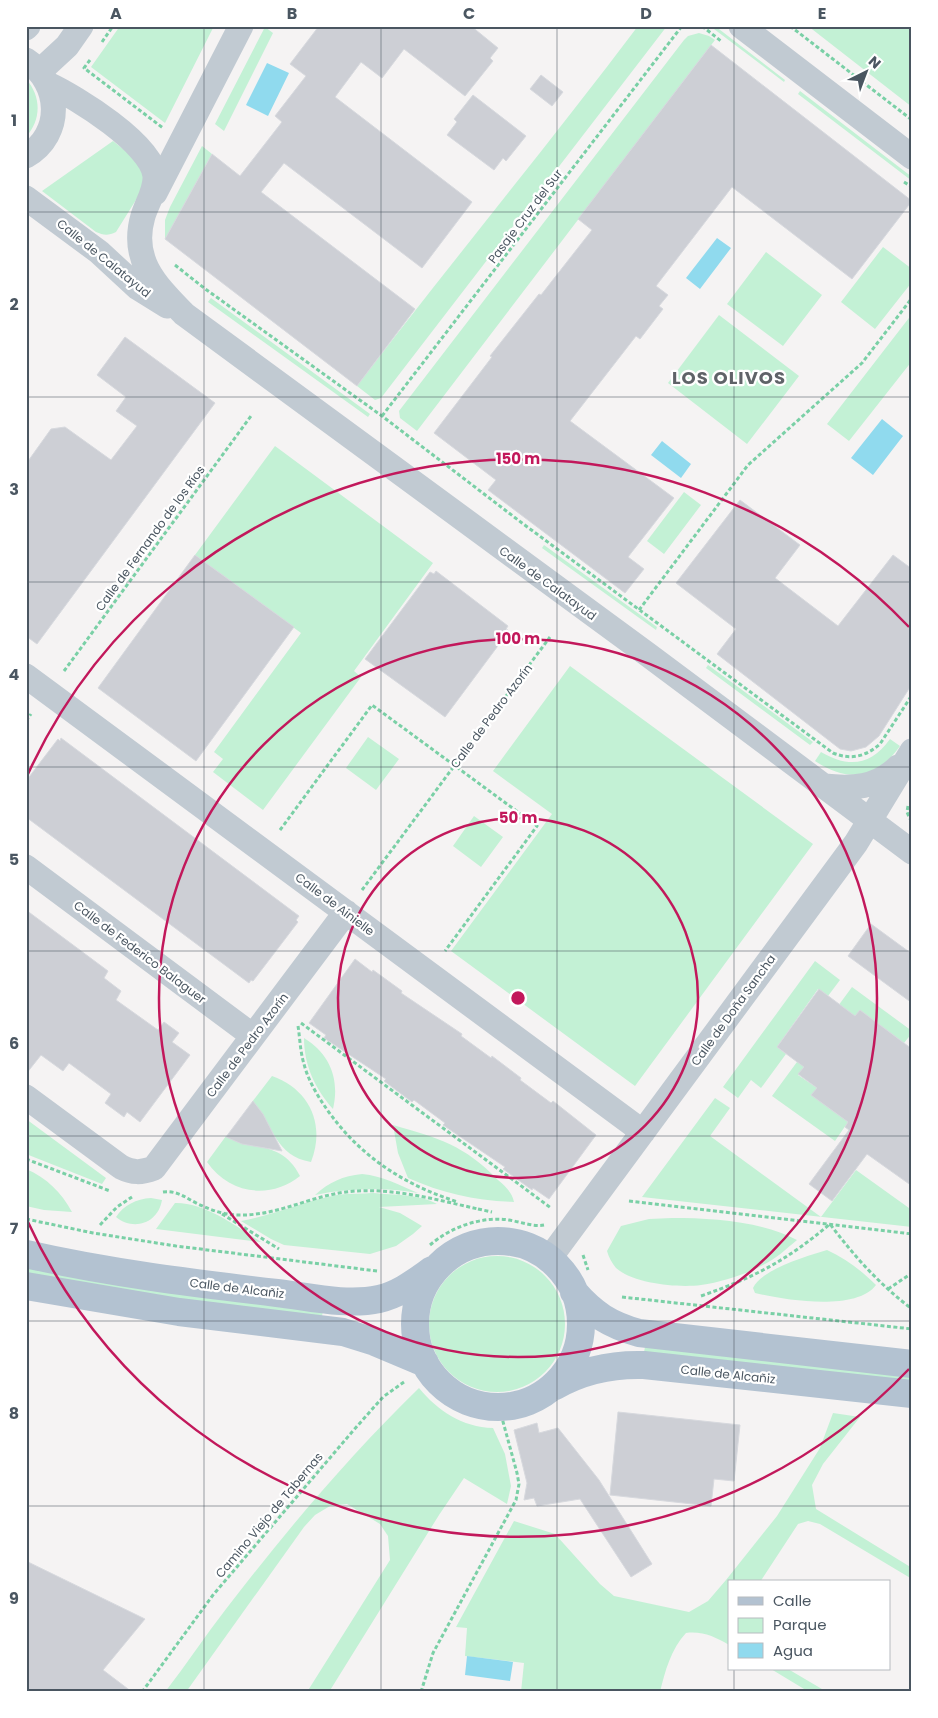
<svg xmlns="http://www.w3.org/2000/svg" width="938" height="1718" viewBox="0 0 938 1718" font-family="Poppins,sans-serif">
<style>
.green{fill:#c3f1d5}
.water{fill:#90daee}
.building{fill:#cdcfd5;stroke:#d7d9de}
.lines{fill:none;stroke-linecap:round;stroke-linejoin:round}
.path{stroke:#7ad0a6;stroke-width:3;stroke-dasharray:4 2.5;stroke-linecap:butt}
.minor{stroke:#c1cad2;stroke-width:25}
.primary{stroke:#b3c2d1;stroke-width:28}
.grid{fill:none;stroke:#4a5661;stroke-width:1;stroke-opacity:0.55}
.ring{fill:none;stroke:#c2185b;stroke-width:2.5}
.labels{text-anchor:middle;dominant-baseline:central;stroke-width:4.5;stroke-linejoin:round;paint-order:stroke}
.street-label{font-size:12px;fill:#4a5661;stroke:#fff}
.district-label{font-size:18px;font-weight:bold;letter-spacing:1px;fill:#5f6368;stroke:#fff}
.centre{fill:#c2185b;stroke:#fff;stroke-width:2.5}
.ring-label{font-size:15px;text-anchor:middle;font-weight:bold;fill:#c2185b;stroke:#fff;stroke-width:4.5;stroke-linejoin:round;paint-order:stroke}
.neatline{fill:none;stroke:#4a5661;stroke-width:2}
.grid-label{font-size:16px;text-anchor:middle;font-weight:bold;fill:#4a5661}
</style>
<rect width="100%" height="100%" fill="#f5f3f3"/>
<!-- green -->
<path class="green" d="M120,26H214L165,123L91,67Z
M638,26H667L381,398L375,400L357,386C449,265 546,148 638,26Z
M710,26H715L785,80L784,82Z
M808,26H912V107Z
M265,27L273,33L224,131L215,124Z
M699,33L709,36L715,40L417,431L400,418L399,411L684,40L688,36Z
M26,79C42,97 41,120 26,137Z
M800,91L912,177V181L798,94Z
M113,141L142,164L144,187L116,232C108,236 103,235 96,232L42,191Z
M202,146L212,154L165,239V220L170,207Z
M883,247L912,269V282L875,329L841,302Z
M766,252L822,295L783,346L727,304Z
M211,298L370,414L368,417L208,302Z
M912,314V361L849,441L827,424Z
M719,315L799,376L747,444L668,383Z
M275,446L433,563L354,671L361,677L263,810L213,772L223,759L214,752L301,633L195,555Z
M684,492L701,505L664,554L647,541Z
M544,545L657,627L656,630L542,548Z
M708,665L813,742L810,745L706,668Z
M570,666L813,844L635,1086L451,951L552,814L493,771Z
M368,737L399,759L376,790L346,768Z
M890,739L900,746C877,779 848,783 815,761L821,752C848,768 871,766 890,739Z
M474,816L503,837L481,867L453,846Z
M815,961L840,980L828,996L818,989L777,1047L786,1054L761,1088L751,1080L738,1098L723,1087Z
M852,987L912,1031V1033L904,1043L860,1011L850,1023L811,1057L798,1075L817,1088L812,1095L848,1122L835,1141L772,1096Z
M304,1038C330,1054 340,1079 333,1109C315,1089 304,1065 304,1038Z
M272,1076C309,1089 326,1124 311,1162C274,1156 274,1124 252,1102Z
M715,1098L730,1108L710,1136L821,1217L856,1170L909,1208L912,1205V1227L642,1197Z
M26,1119L106,1178L102,1184L26,1154Z
M393,1125C439,1138 464,1145 498,1180C505,1186 512,1192 514,1202C476,1201 442,1193 408,1178L398,1153Z
M226,1136C255,1150 283,1142 300,1176C270,1200 229,1194 207,1162Z
M26,1169C47,1178 61,1192 72,1212L44,1210L26,1206Z
M362,1174C383,1176 399,1185 418,1193C383,1187 350,1188 315,1195C329,1182 343,1176 362,1174Z
M373,1193C393,1195 420,1194 437,1204L379,1207L400,1213L422,1226L413,1234L396,1246L370,1254L284,1245L271,1239L241,1221C274,1215 305,1201 337,1195C349,1193 361,1194 373,1193Z
M151,1198L162,1200C158,1224 133,1231 116,1217C124,1205 136,1199 151,1198Z
M175,1203C204,1202 238,1227 261,1242L156,1229Z
M672,1218C713,1218 760,1221 797,1240C786,1249 776,1259 763,1265C744,1275 722,1282 701,1285C679,1288 634,1284 616,1268C612,1263 609,1258 607,1251L621,1226L649,1219Z
M827,1250C846,1259 861,1270 876,1285C856,1312 784,1300 755,1293L753,1288C762,1269 807,1256 827,1250Z
M429 1324a68 68 0 1 1 136 0a68 68 0 1 1-136 0Z
M26,1267L323,1311L322,1316L181,1300L78,1283L26,1273Z
M645,1347L912,1376V1382L644,1352Z
M419,1388C438,1411 462,1427 493,1428L505,1454L511,1486L507,1504L464,1478L439,1515L329,1692H307L390,1560L388,1536L380,1524L347,1504L330,1506L315,1515L304,1527L186,1692H165C186,1665 205,1636 226,1609C286,1531 349,1456 419,1388Z
M833,1413L860,1417L823,1464L812,1485L816,1509L912,1568V1579L820,1524L808,1521L798,1524L760,1582H729V1645C715,1637 703,1631 686,1633C671,1649 665,1671 660,1692H521L524,1663L465,1656L467,1628L456,1627L514,1521L555,1534L600,1584L614,1596L689,1612L708,1601L726,1580L777,1516L820,1448Z
M771,1669H788L827,1692H809Z"/>
<!-- water -->
<path class="water" d="M267,63L289,73L268,116L246,105Z
M717,238L731,248L700,289L686,278Z
M882,419L903,436L873,475L851,458Z
M662,441L691,464L681,478L651,455Z
M467,1656L513,1662L510,1681L465,1675Z"/>
<!-- building -->
<path class="building" d="M319,26H471L498,48L490,58L493,61L465,96L404,49L382,78L361,62L335,97L472,202L422,268L284,163L261,192L415,309L357,386L165,239L212,154L240,176L282,122L275,116L306,76L290,64Z
M711,45L912,201L852,279L732,187L656,286L668,295L659,306L663,309L640,339L636,336L570,421L674,498L628,557L644,569L625,593L488,490L496,480L434,433L492,357L490,356L539,294L541,295L592,230L578,219Z
M541,75L563,92L552,106L530,89Z
M473,95L526,136L506,161L503,158L494,170L447,135L457,122L454,119Z
M125,337L215,403L37,644L26,636V464L51,429L65,427L111,460L137,426L116,411L126,397L97,375Z
M740,500L800,545L775,578L838,626L893,555L912,569V684L879,736L866,747L851,751L840,749L717,654L736,629L676,583Z
M195,555L294,627L196,761L98,688Z
M436,571L508,626L506,629L509,631L445,717L365,659L430,572L434,574Z
M61,738L299,916L296,920L298,922L253,981L251,980L249,983L26,817V781L58,739L60,741Z
M26,910L108,971L104,978L121,991L116,1000L158,1030L164,1022L179,1033L172,1042L190,1055L140,1122L127,1112L124,1117L105,1103L111,1094L69,1063L63,1071L41,1055L26,1074Z
M871,924L912,954V1003L848,956Z
M355,959L372,972L373,970L402,991L401,993L462,1034L461,1036L491,1058L492,1056L521,1078L520,1080L551,1103L553,1101L596,1135L549,1199L533,1188L532,1190L503,1169L505,1167L443,1125L445,1123L414,1100L412,1102L384,1081L386,1079L324,1038L326,1035L309,1023Z
M819,989L855,1016L860,1010L912,1049V1186L867,1154L832,1201L809,1184L849,1130L845,1127L848,1122L811,1095L817,1088L798,1074L804,1067L777,1047Z
M253,1101L263,1114L282,1151L242,1144L226,1137Z
M618,1412L740,1425L734,1481L714,1479L711,1506L610,1495Z
M537,1423L539,1433L558,1428L599,1480L652,1564L631,1577L580,1499L537,1506L534,1498L524,1500L527,1483L514,1430Z
M26,1561L145,1619L103,1670L132,1692H26Z"/>
<g class="lines">
<!-- path -->
<path class="path" d="M702,26L721,41
M790,26L912,120
M102,42L113,26
M90,60L84,68L163,128
M904,182L912,187
M175,265L204,288L382,416L522,523L833,753C851,760 865,757 880,744L912,695
M382,416L682,26
M639,610L748,465L862,363L912,298
M64,671L251,416
M26,721L31,714
M908,806L907,812L910,819
M280,830L372,705L537,826L445,951
M362,890L550,637
M301,1023L551,1208
M298,1026C300,1038 300,1051 304,1064C308,1080 317,1095 326,1108C359,1156 404,1185 458,1202
M26,1159L110,1191
M163,1192C177,1190 186,1198 198,1204C211,1210 224,1215 238,1215C274,1216 305,1199 339,1193C385,1185 433,1199 478,1209
M629,1201L912,1234
M478,1209L492,1212
M222,1214L279,1249
M26,1219L93,1233L176,1246L377,1271
M100,1225L117,1207L132,1197
M430,1245C451,1227 481,1216 509,1220C521,1222 533,1227 544,1225
M583,1255L588,1270
M888,1289L912,1273
M701,1296C755,1277 786,1261 830,1224C854,1256 880,1285 912,1309
M622,1297L912,1329
M142,1692L213,1595L352,1432L383,1397L404,1382
M421,1692L433,1653L516,1500L519,1484L517,1473L499,1407"/>
<!-- minor -->
<path class="minor" d="M741,26L912,157
M26,28L28,26
M26,60C61,83 64,134 26,156
M40,71L67,46L81,26
M48,84C76,97 152,144 155,176C156,190 147,203 143,216C130,260 156,285 184,314L647,654L912,852
M155,193L241,26
M26,198L99,252L138,288L167,306
M26,676L643,1132
M824,786C852,789 877,788 898,767
M26,867L253,1036
M26,1097L121,1167C133,1173 141,1173 154,1168L346,912
M549,1259L856,843L912,751"/>
<!-- primary -->
<path class="primary" d="M415 1324a83 83 0 1 1 166 0a83 83 0 1 1-166 0Z
M26,1254C109,1273 193,1283 277,1293C310,1297 347,1306 379,1299C400,1294 415,1282 432,1270
M26,1286L179,1312L343,1332L375,1342L425,1363
M574,1292C593,1314 610,1325 639,1333L912,1364
M555,1386C583,1370 612,1364 644,1365L912,1394"/>
</g>
<!-- grid -->
<path class="grid" d="M204,26V1692M381,26V1692M557,26V1692M734,26V1582M26,212H912M26,397H912M26,582H912M26,767H912M26,951H912M26,1136H912M26,1321H912M26,1506H912M734,1669V1692"/>
<!-- distance rings -->
<g class="ring">
<circle cx="518" cy="998" r="180"/>
<circle cx="518" cy="998" r="359"/>
<path d="M909 1369A539 539 0 0 1 28 1222M28 774A539 539 0 0 1 909 627"/>
</g>
<g class="labels">
<!-- street labels -->
<g class="street-label">
<text transform="translate(525 216) rotate(-53)">Pasaje Cruz del Sur</text>
<text transform="translate(104 258) rotate(39)">Calle de Calatayud</text>
<text transform="translate(150 538) rotate(-54)">Calle de Fernando de los Ríos</text>
<text transform="translate(548 583) rotate(36)">Calle de Calatayud</text>
<text transform="translate(491 716) rotate(-53)">Calle de Pedro Azorín</text>
<text transform="translate(335 904) rotate(37)">Calle de Ainielle</text>
<text transform="translate(140 952) rotate(37)">Calle de Federico Balaguer</text>
<text transform="translate(733 1010) rotate(-54)">Calle de Doña Sancha</text>
<text transform="translate(247 1045) rotate(-53)">Calle de Pedro Azorín</text>
<text transform="translate(237 1288) rotate(7)">Calle de Alcañiz</text>
<text transform="translate(728 1374) rotate(6)">Calle de Alcañiz</text>
<text transform="translate(269 1515) rotate(-50)">Camino Viejo de Tabernas</text>
</g>
<!-- district labels -->
<g class="district-label">
<text x="729" y="377">LOS OLIVOS</text>
</g>
</g>
<circle cx="518" cy="998" r="8" class="centre"/>
<g class="ring-label">
<text x="518" y="464">150 m</text>
<text x="518" y="644">100 m</text>
<text x="518" y="823">50 m</text>
</g>
<!-- border -->
<rect width="938" height="1718" fill="none" stroke="#ffffff" stroke-width="55"/>
<!-- legend -->
<rect x="728" y="1580" width="162" height="90" fill="#ffffff" stroke="#b7bbc0"/>
<rect x="738" y="1597" width="25" height="8" fill="#b3c2d1" stroke="#b7bbc0"/>
<text x="773" y="1606" font-size="15" fill="#4a5661">Calle</text>
<rect x="738" y="1618" width="25" height="15" fill="#c3f1d5" stroke="#b7bbc0"/>
<text x="773" y="1630" font-size="15" fill="#4a5661">Parque</text>
<rect x="738" y="1643" width="25" height="15" fill="#90daee" stroke="#b7bbc0"/>
<text x="773" y="1656" font-size="15" fill="#4a5661">Agua</text>
<!-- north arrow -->
<g transform="translate(866 72) rotate(42)" stroke="#ffffff" stroke-width="4" paint-order="stroke">
<path d="M0-4L9 19L0 12L-9 19Z" fill="#4a5661"/>
<text y="-8" font-size="14" font-weight="bold" text-anchor="middle" fill="#4a5661">N</text>
</g>
<rect x="28" y="28" width="882" height="1662" class="neatline"/>
<g class="grid-label">
<text x="116" y="19">A</text>
<text x="292" y="19">B</text>
<text x="469" y="19">C</text>
<text x="646" y="19">D</text>
<text x="822" y="19">E</text>
<text x="14" y="126">1</text>
<text x="14" y="310">2</text>
<text x="14" y="495">3</text>
<text x="14" y="680">4</text>
<text x="14" y="865">5</text>
<text x="14" y="1049">6</text>
<text x="14" y="1234">7</text>
<text x="14" y="1419">8</text>
<text x="14" y="1604">9</text>
</g>
</svg>
